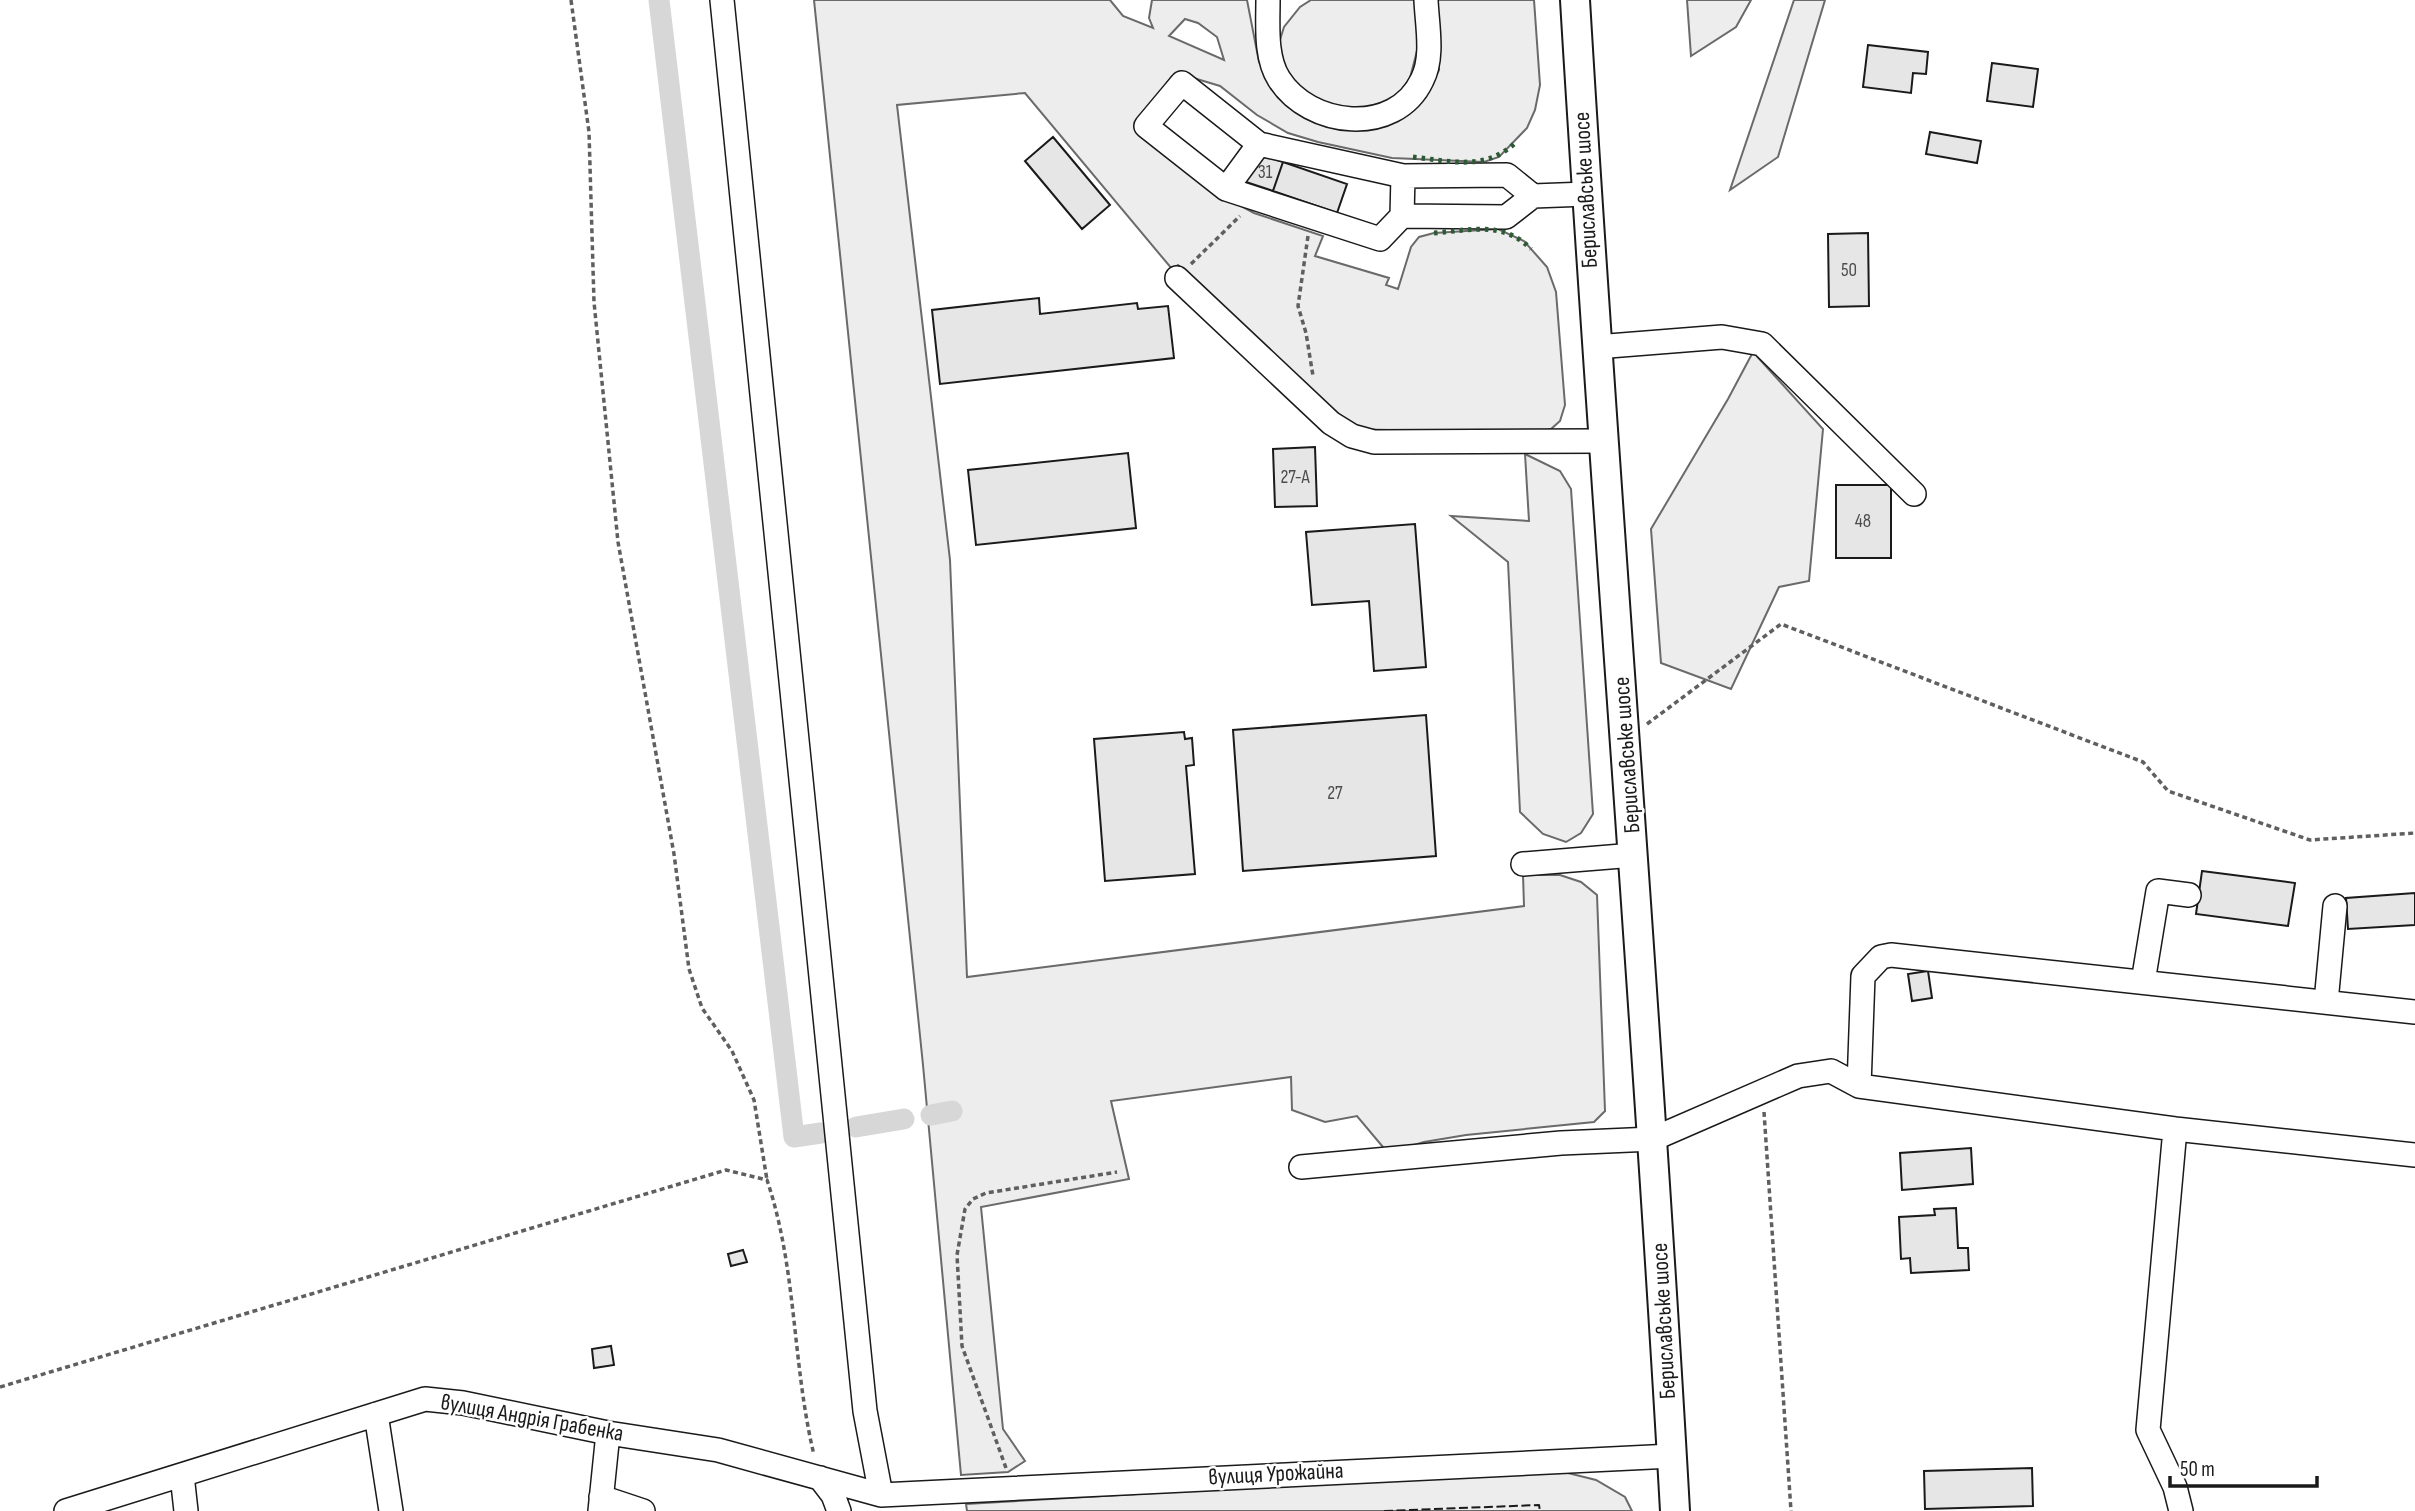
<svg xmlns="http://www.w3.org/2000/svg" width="2415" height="1511" viewBox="0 0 2415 1511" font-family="'Sofia Sans Condensed',sans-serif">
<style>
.built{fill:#ededed;stroke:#6a6a6a;stroke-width:2;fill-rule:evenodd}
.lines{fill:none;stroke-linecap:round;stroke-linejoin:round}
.canal{stroke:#d7d7d7;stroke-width:21}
.building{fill:#e6e6e6;stroke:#1a1a1a;stroke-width:2}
.minor-casing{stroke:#1a1a1a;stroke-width:26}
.major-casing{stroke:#1a1a1a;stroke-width:32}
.path{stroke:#5f5f5f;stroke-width:3.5;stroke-dasharray:5 3.5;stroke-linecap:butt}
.minor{stroke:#fff;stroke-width:23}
.major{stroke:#fff;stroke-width:28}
.hedge{stroke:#2b5a34;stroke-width:5;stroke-dasharray:3.5 5;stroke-linecap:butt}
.fence{stroke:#1a1a1a;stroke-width:2;stroke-dasharray:9 3.5;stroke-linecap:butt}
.labels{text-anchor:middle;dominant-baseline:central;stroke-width:5;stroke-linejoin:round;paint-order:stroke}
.number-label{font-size:19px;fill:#4d4d4d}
.street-label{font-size:23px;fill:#1a1a1a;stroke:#fff}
</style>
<rect width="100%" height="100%" fill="#fff"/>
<!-- built -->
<path class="built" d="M814,0H1110L1123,16L1153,28L1149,18L1152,0H1247L1259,62L1275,91L1315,121L1337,128L1362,130L1381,126L1408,112L1425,98L1439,70L1437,0H1534L1540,85L1535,110L1527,128L1499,157L1484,162L1392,158L1318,142L1288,133L1257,115L1220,86L1187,76H1172L1138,121L1226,198L1254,213L1323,236L1315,256L1389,278L1386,285L1398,289L1411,247L1419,237L1434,233L1498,229L1524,241L1547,267L1556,292L1565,405L1560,421L1551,429L1535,434L1350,429L1178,265L1172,269L1025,93L897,105L950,560L967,977L1524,906L1523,875H1560L1581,882L1597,895L1605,1111L1594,1122L1466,1135L1424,1142L1388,1153L1357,1116L1325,1122L1292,1110L1291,1077L1111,1101L1129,1179L981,1207L1003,1429L1025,1461L1008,1472L961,1475L923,1065ZM1185,19L1198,23L1217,37L1224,60L1169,36Z
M1311,0H1416L1418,47L1410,78L1396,98L1356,112L1304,99L1281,64L1279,43L1284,27L1300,7Z
M1687,0H1751L1736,27L1691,56Z
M1794,0H1825L1778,157L1730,190Z
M1753,352L1823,429L1809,581L1779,587L1731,689L1661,663L1651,529L1728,399Z
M1525,454L1560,471L1571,489L1593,814L1581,833L1566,842L1543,834L1520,812L1508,562L1451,516L1529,521Z
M1537,1471L1568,1473L1596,1480L1625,1497L1632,1511H967L966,1504Z"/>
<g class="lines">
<!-- canal -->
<path class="canal" d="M659,0L794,1137L821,1133
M931,1115L952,1111
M856,1127L904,1119"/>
</g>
<!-- building -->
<path class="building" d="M1868,45L1928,52L1926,74L1913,73L1911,93L1863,87Z
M1992,63L2038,69L2033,107L1987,101Z
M1930,132L1981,141L1977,163L1926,154Z
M1053,137L1110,205L1082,229L1025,161Z
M1256,153L1283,162L1273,191L1246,182Z
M1283,162L1347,184L1337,213L1273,191Z
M1868,233L1869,306L1829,307L1828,234Z
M1039,298L1040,314L1137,303L1138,309L1168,306L1174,358L940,384L932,310Z
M1315,447L1317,506L1275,507L1273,449Z
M1128,453L1136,528L976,545L968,470Z
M1836,485H1891V558H1836Z
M1415,524L1426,667L1374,671L1369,601L1312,605L1306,532Z
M1426,715L1436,856L1243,871L1233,730Z
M1184,732L1185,739L1192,738L1194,765L1186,766L1195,874L1105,881L1094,739Z
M2202,871L2295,883L2288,926L2196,914Z
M2415,893V925L2348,929L2346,898Z
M1928,971L1932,998L1912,1001L1908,974Z
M1971,1148L1973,1184L1902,1190L1900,1153Z
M1956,1208L1958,1248H1968L1969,1270L1911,1273L1910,1258L1901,1259L1899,1217L1935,1215L1934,1209Z
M743,1250L747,1262L731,1266L728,1254Z
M611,1346L614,1365L594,1368L592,1349Z
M2032,1468L2033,1506L1925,1509L1924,1471Z"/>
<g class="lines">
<!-- minor casing -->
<g class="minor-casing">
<path id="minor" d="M722,0L865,1411L881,1495
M1268,0C1268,25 1265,57 1279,79C1309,127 1395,137 1422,80C1434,57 1427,25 1426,0
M1403,176L1402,216L1380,239L1226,189L1146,126L1182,83L1259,144L1403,176L1507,175L1533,196
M1226,189L1259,144
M1402,216L1506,217L1533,196L1587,194
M1177,278L1331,423L1352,436L1374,442L1604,441
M1596,347L1722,337L1762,344L1914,494
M1523,864L1634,855
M2143,982L2158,891L2189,895
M2326,1002L2335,906
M1859,1086L1863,976L1881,957L1891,955L2415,1012
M2175,1129L2148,1430L2175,1487L2181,1511
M1301,1167L1561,1143L1653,1139L1798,1076L1831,1071L1859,1086L2175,1129L2415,1155
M376,1414L391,1511
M182,1475L186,1511
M820,1478L833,1495L839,1511
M601,1497L643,1511
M66,1511L425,1399L463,1403L608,1433L718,1450L881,1495L1672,1456
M600,1511L608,1433"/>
</g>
<!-- major casing -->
<g class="major-casing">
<path id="major" d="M1575,0C1605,504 1647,1007 1675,1511"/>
</g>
<!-- path -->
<path class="path" d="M571,0L589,132L594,302L618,542L674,854L689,969L702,1008L732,1051L754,1100L767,1180
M1308,236L1298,306L1306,333L1313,376
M1191,264L1240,216
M1647,724L1781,624L2143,762L2168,791L2310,840L2415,833
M1764,1112L1791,1511
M0,1387L726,1170L767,1180C797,1269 792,1363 814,1455
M1006,1468L962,1346L957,1255L965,1209L973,1199L986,1193L1117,1172"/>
<!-- minor -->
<use href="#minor" class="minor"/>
<!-- major -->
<use href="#major" class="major"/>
<!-- hedge -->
<path class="hedge" d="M1413,157C1450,161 1484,171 1514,144
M1434,233C1470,230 1504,221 1531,249"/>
<!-- fence -->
<path class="fence" d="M1384,1511L1539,1505L1540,1511"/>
</g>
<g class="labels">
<!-- number labels -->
<g class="number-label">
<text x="1265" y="172">31</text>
<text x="1849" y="270">50</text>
<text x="1295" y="477">27-А</text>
<text x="1863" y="521">48</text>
<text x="1335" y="793">27</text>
</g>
<!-- street labels -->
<g class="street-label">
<text transform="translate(1586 190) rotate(-93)">Бериславське шосе</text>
<text transform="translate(1627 755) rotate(-94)">Бериславське шосе</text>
<text transform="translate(1664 1321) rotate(-93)">Бериславське шосе</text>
<text transform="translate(532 1418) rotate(10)">вулиця Андрія Грабенка</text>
<text transform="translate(1276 1474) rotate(-3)">вулиця Урожайна</text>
</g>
</g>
<!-- scale -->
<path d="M2170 1476v10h147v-10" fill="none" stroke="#1a1a1a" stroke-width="3.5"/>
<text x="2180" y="1476" font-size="21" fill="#1a1a1a" stroke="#ffffff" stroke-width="5" paint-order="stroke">50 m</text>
</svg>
